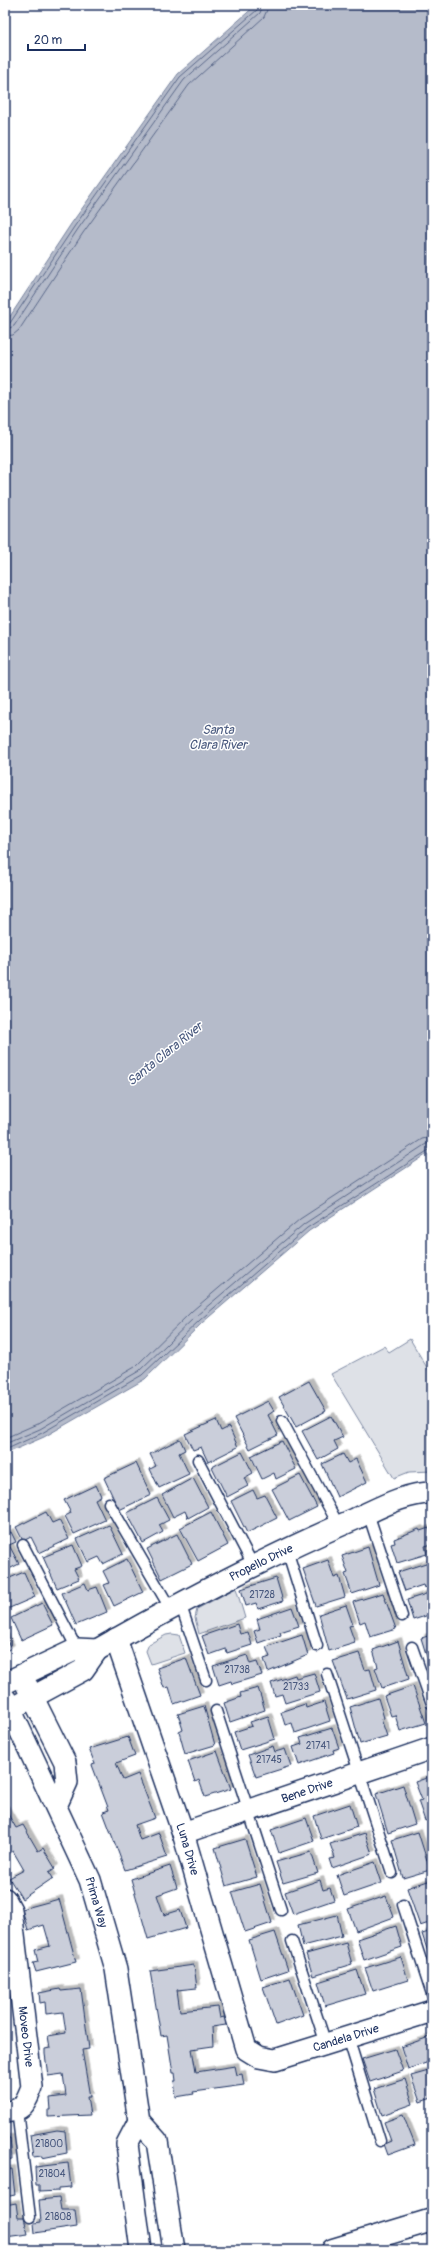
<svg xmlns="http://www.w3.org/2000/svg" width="437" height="2255" viewBox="0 0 437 2255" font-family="Pangolin,sans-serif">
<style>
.green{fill:#dee1e7;stroke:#7c88a2}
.water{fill:#b5bbca;stroke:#77839f}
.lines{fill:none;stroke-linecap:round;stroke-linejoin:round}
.shore{stroke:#596789;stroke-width:1}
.building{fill:#caceda;stroke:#1b2f5e;filter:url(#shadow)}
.lane-casing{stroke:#1b2f5e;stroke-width:13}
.street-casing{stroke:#1b2f5e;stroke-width:24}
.primary-casing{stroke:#1b2f5e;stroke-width:25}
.lane{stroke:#fff;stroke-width:10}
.street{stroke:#fff;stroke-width:21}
.primary{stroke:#fff;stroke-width:22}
.labels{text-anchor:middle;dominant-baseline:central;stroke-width:3;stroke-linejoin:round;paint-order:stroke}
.number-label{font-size:10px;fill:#47577d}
.street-label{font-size:12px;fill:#1b2f5e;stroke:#fff}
.water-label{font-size:13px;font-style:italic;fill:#49597e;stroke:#fff}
</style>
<defs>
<filter id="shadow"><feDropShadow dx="3.5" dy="-3.5" stdDeviation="0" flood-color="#0004"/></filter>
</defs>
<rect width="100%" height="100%" fill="#fff"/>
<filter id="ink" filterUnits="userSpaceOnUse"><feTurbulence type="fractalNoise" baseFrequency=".025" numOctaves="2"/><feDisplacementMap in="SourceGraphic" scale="8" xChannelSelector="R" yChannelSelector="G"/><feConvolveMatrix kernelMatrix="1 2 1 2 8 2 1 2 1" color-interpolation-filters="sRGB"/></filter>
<g filter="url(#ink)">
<!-- green -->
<path class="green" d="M410,1339L432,1376V1471L409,1472L394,1478L331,1374L384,1346L389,1352Z
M236,1588L245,1618L199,1634L195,1618L197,1609Z
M172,1634L179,1635L185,1653L151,1664L146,1651L149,1644L166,1635Z"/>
<!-- water -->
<path class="water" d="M256,5H432V1151L309,1231L202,1323L145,1379L44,1437L5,1454V324L71,224L178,74Z"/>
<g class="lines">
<!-- shore -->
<path class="shore" d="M5,325L10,323L74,227L180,77L257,10L258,5
M5,330L14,326L78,229L184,80L260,13L263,5
M5,336L13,335L19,330L83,233L189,85L264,17L269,5
M5,1438L37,1424L135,1367L192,1311L300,1219L422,1139L432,1137
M5,1444L40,1429L139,1371L196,1316L304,1224L426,1144L432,1143
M5,1450L42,1433L142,1375L200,1320L307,1228L432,1148"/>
</g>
<!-- building -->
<path class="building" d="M432,1329V1337L428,1331Z
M309,1381L326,1411L296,1427L279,1397Z
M268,1401L274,1411L268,1415L278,1435L250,1449L234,1418Z
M331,1416L343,1437L334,1441L338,1449L318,1460L302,1431Z
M216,1420L221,1431L229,1427L238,1447L208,1462L201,1447L193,1450L185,1434Z
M180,1439L185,1450L179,1453L189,1474L159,1488L150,1469L156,1466L150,1454Z
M282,1441L296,1469L276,1479L274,1473L262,1479L251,1456Z
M242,1452L253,1473L244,1478L248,1486L227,1497L212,1467Z
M343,1454L348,1463L356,1459L367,1482L337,1497L322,1464Z
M136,1463L151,1495L119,1510L104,1478Z
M300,1475L317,1507L289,1521L272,1489Z
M193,1478L208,1507L188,1518L185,1511L173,1517L162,1495Z
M96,1485L101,1496L95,1499L105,1520L74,1534L65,1516L71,1513L64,1500Z
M253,1490L257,1498L265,1495L277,1518L247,1533L231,1501Z
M157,1498L169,1520L159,1525L163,1532L143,1543L127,1513Z
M46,1512L52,1523L59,1520L69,1539L39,1553L31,1537L23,1541L16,1527Z
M211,1512L228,1545L198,1561L180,1528Z
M109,1525L123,1554L103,1564L99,1557L88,1562L77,1539Z
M429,1528L432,1544L425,1546L427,1554L397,1563L391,1544L395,1543L394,1539L419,1529L420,1531Z
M11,1532L16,1542L9,1545L19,1564L5,1571V1535Z
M177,1534L192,1564L162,1579L147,1549Z
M73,1545L82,1566L74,1569L79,1579L57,1588L43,1557Z
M368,1547L379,1585L352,1594L345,1574L348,1573L342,1556Z
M127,1559L143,1592L114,1606L104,1585L109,1583L103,1571Z
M328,1560L334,1578L339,1576L345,1597L316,1606L303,1569Z
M432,1561V1585L424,1588L423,1585L405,1591L398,1572Z
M24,1572L35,1597L5,1610V1590L9,1588L5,1580Z
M276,1578L283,1601L258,1609L256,1603L246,1606L241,1589Z
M85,1583L88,1590L97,1587L107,1612L76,1625L62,1593Z
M432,1592V1614L413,1620L407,1600Z
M383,1593L396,1629L370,1637L365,1621L360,1623L353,1602Z
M42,1603L53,1625L21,1640L11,1618Z
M346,1605L353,1625L349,1626L355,1643L329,1651L319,1614Z
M292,1607L299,1626L280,1632L281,1635L258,1643L254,1631L260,1629L257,1619Z
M237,1624L240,1634L248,1632L252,1645L227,1653L226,1649L209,1655L202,1636Z
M302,1635L308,1655L268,1672L264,1659L270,1657L266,1647Z
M432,1635V1655L427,1657L421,1638Z
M5,1637L11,1648L5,1652Z
M398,1641L409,1679L382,1688L375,1668L378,1667L373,1650Z
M359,1653L365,1670L370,1669L376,1690L347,1699L333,1661Z
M247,1655L250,1664L257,1662L262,1675L232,1684L231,1681L219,1685L213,1666Z
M186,1658L200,1695L174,1704L169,1687L164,1688L157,1668Z
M314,1673L320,1692L285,1703L282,1694L275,1696L271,1683L295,1675L296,1678Z
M413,1686L426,1723L400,1731L395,1715L391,1716L384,1696Z
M258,1688L265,1710L230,1722L224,1703L241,1697L240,1693Z
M378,1698L384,1718L381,1719L387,1736L360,1744L350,1707Z
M324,1702L330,1721L295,1733L292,1723L285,1725L281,1712L305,1704L306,1708Z
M204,1706L215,1745L185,1754L179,1732L183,1730L178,1714Z
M268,1716L275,1739L240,1750L234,1732L252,1726L250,1722Z
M332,1728L339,1748L333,1750L334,1753L299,1765L293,1747L302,1744L300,1738Z
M128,1737L135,1756L116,1763L123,1780L138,1774L155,1818L135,1825L140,1840L159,1833L167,1857L125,1870L103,1812L109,1810L92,1765L95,1764L89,1749Z
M273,1746L275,1752L285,1749L291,1766L256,1777L248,1755Z
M217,1751L231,1789L205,1797L199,1780L195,1782L188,1761Z
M432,1776V1818L425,1821L418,1801L422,1800L415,1782Z
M403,1785L415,1824L388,1833L376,1794Z
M350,1804L357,1827L321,1839L314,1816Z
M5,1809L16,1828L23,1825L38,1851L43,1848L55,1868L49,1872L53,1878L22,1899L9,1878L24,1870L13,1851L5,1856Z
M306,1818L314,1841L279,1853L271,1830Z
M432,1826V1837L429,1828Z
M418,1832L430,1870L403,1878L392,1840Z
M365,1833L372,1854L332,1868L329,1859L335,1858L330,1844Z
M245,1839L257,1877L226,1886L215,1848Z
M311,1852L318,1873L283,1883L276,1862Z
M375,1862L382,1883L344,1896L337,1875Z
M170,1866L177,1888L157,1895L164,1915L180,1910L186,1928L148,1939L131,1879Z
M320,1880L323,1890L330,1888L334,1900L293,1914L285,1892Z
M431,1880L432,1922L420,1926L407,1888Z
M260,1884L272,1923L245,1932L232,1892Z
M386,1896L394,1917L356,1931L348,1909Z
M59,1899L76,1962L36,1972L33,1963L38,1962L35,1950L50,1946L44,1925L28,1930L22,1909Z
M337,1915L342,1936L303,1946L298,1925Z
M396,1926L402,1947L364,1960L357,1939Z
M432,1931V1964L422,1934Z
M275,1932L288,1970L261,1979L249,1940Z
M346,1943L352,1964L313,1976L306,1954Z
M401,1957L408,1980L373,1991L365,1968Z
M194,1965L197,1988L177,1990L180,2011L218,2007L220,2018L224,2017L226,2025L212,2027L213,2046L192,2049L196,2072L235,2066L237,2075L242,2074L244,2085L193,2092L194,2094L176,2097L174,2081H176L175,2073H173L167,2035L161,2036L150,1971Z
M357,1970L365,1994L325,2006L318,1982Z
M290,1978L303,2015L276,2025L263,1987Z
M60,1989L61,1991L81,1989L89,2049L82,2050L90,2097H87L90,2115L48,2117V2110H51L50,2098L66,2096L63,2074L48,2076L45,2054V2049L50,2048L48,2036L66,2033L63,2012L46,2014L45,2002L40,2003L39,1993Z
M432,2036V2061L408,2069L401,2047Z
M395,2049L403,2071L370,2082L362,2059Z
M432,2070V2098L420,2102L411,2076Z
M405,2079L413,2104L382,2115L374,2089Z
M403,2115L415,2145L388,2155L384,2144L391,2141L384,2122Z
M432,2123V2137L428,2124Z
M57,2130L65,2131L67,2153L42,2158V2156L33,2157L30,2135Z
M5,2138H10L12,2159L5,2160Z
M68,2163L71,2187L58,2188V2191L39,2192V2186H36L35,2167Z
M12,2169L15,2195L5,2197V2170Z
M59,2198L61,2210H75L77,2227L35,2233L34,2223L41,2222L39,2200Z
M16,2203L18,2218H24L28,2234L5,2237V2205Z"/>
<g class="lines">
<!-- lane casing -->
<g class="lane-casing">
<path id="lane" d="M282,1421L339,1526
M198,1460L253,1565
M109,1503L170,1608
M368,1513L402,1616
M23,1545L77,1649
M287,1550L317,1646
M180,1603L206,1680
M412,1647L432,1704
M327,1674L392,1873
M216,1711L281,1910
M403,1905L432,1994
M292,1941L326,2044
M348,2037L380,2141
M17,2110L30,2217"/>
</g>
<!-- street casing -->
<g class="street-casing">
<g id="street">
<path id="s1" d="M116,1639L183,1833L246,2049L259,2057L275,2060L432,2011"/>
<path id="s2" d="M97,1650C181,1602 266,1557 355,1519C379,1508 405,1493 432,1493"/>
<path d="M5,1683L77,1649L97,1650L83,1670L5,1712"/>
<path d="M27,1686L65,1762L67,1782L56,1806"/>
<path id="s3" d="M5,1698L90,1880L116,1969L139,2121L157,2141L174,2250"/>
<path id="s4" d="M183,1833L432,1748"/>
<path id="s5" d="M5,1899L11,1910L32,2087C25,2104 24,2110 5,2112"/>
<path d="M139,2121L127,2144L141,2250"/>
</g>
</g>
<!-- primary casing -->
<g class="primary-casing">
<path id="primary" d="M333,2250L432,2220"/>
</g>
<!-- lane -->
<use href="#lane" class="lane"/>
<!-- street -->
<use href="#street" class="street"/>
<!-- primary -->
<use href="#primary" class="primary"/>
</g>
</g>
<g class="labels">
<!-- number labels -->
<g class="number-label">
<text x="262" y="1595">21728</text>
<text x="237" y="1670">21738</text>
<text x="296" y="1687">21733</text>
<text x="318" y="1746">21741</text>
<text x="269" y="1760">21745</text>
<text x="49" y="2144">21800</text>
<text x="52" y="2174">21804</text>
<text x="58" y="2217">21808</text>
</g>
<!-- street labels -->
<g class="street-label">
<text stroke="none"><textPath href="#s2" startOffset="186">Propello Drive</textPath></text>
<text stroke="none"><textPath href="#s4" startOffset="131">Bene Drive</textPath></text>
<text stroke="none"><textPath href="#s1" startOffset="222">Luna Drive</textPath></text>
<text stroke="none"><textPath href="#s3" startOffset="224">Prima Way</textPath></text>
<text stroke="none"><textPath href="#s5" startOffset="140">Moveo Drive</textPath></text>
<text stroke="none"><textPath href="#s1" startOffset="536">Candela Drive</textPath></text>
</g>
<!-- water labels -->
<g class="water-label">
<text x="218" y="730">Santa<tspan x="218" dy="15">Clara River</tspan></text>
<text transform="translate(165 1054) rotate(-39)">Santa Clara River</text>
</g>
</g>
<!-- margin -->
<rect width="437" height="2255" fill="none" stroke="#fff" stroke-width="20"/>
<rect x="10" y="10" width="417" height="2235" fill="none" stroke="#1b2f5e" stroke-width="1.5" filter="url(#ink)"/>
<!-- scale -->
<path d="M28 44v6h57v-6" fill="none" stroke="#1b2f5e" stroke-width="2"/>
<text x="34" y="44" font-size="12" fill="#1b2f5e" stroke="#ffffff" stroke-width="3" paint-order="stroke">20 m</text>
</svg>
